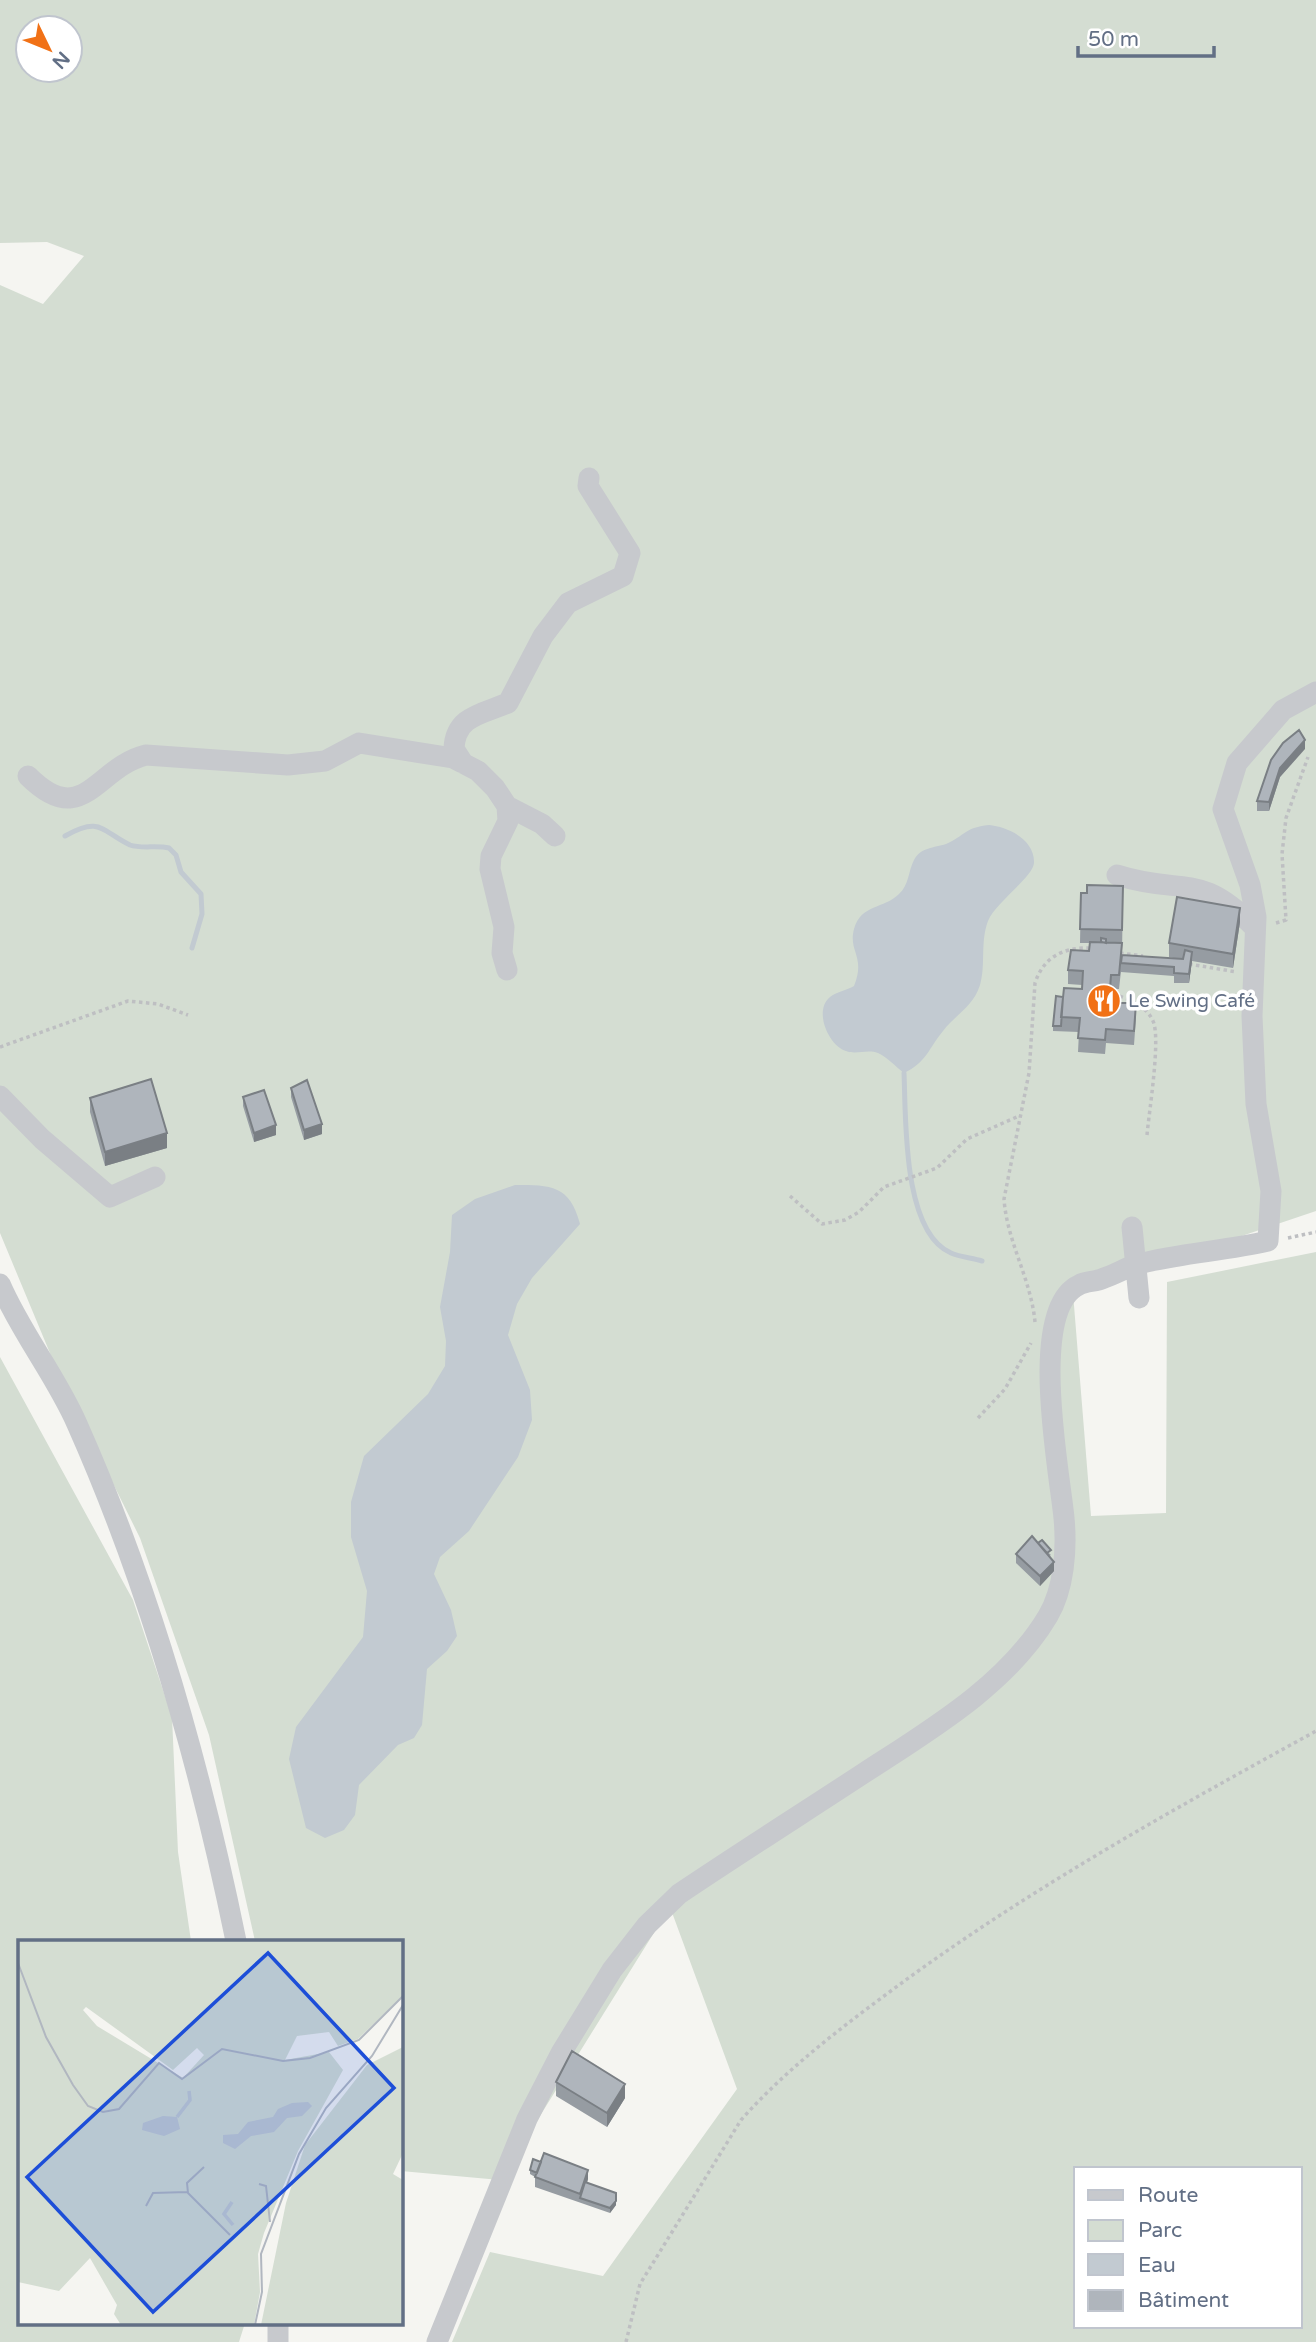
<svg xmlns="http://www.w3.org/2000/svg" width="1316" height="2342" viewBox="0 0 1316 2342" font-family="'Varela Round',sans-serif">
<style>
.green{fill:#d4ddd2;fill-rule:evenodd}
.water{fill:#c2cad1}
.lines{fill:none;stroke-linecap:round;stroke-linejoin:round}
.stream{stroke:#c2cad1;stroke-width:5}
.path{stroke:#bebfc2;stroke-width:3.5;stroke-dasharray:3.5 3.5;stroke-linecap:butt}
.minor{stroke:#c7c9cd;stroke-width:21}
.wall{fill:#969ca2}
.shaded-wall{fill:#7a7f84}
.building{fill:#afb5bc;stroke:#7a7f84;stroke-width:2}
.labels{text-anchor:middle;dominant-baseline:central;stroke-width:7;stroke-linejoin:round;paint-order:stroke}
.poi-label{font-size:19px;fill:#626f85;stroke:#fff;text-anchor:start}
.inset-river{fill:none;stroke:#c2cad1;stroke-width:3.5}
.inset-road{fill:none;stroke:#b1b7c0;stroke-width:2}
.view{fill:#1d4ed8;fill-opacity:0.15;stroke:#1d4ed8;stroke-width:3.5}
.inset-edge{fill:none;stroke:#626f85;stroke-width:3.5}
</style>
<rect width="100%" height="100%" fill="#f5f5f1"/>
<!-- green -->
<path class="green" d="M0,0H1316V1211L1073,1293L1091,1516L1166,1513L1167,1282L1316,1252V2342H452L490,2252L603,2276L737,2089L670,1907L500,2180L401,2171V1941H255L209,1735L140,1538L57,1370L0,1233V285L43,304L84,256L47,242L0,243ZM28,28H70V70H28ZM1076,2169H1300V2326H1076Z
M0,1357L133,1600L172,1717L178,1852L191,1941H19V2323H245L239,2342H0Z"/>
<!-- water -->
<path class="water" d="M989,825C1009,827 1035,840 1034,863C1033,877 995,903 988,921C980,942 986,965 980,985C973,1007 956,1014 943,1031C929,1048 926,1063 904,1073C896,1067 887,1057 878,1053C867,1049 856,1055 846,1051C829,1046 813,1011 830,997C836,992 847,990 854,986C866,956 848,952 854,929C861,904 884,909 899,894C909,885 908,872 914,860C921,847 934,848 946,844C965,836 963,828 989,825Z
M515,1185C551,1185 570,1185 580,1224L532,1278L517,1304L508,1335L530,1390L532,1420L518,1457L469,1531L440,1557L434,1574L451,1610L457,1636L447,1651L427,1669L422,1725L414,1738L398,1745L359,1785L355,1815L344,1830L325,1838L306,1828L289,1759L296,1727L363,1637L367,1591L351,1537V1502L364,1456L428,1394L445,1366L446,1341L440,1307L450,1252L452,1215L475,1199Z"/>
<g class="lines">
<!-- stream -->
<path class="stream" d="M65,836C101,816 101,831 130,845C141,849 157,845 169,848L176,855L181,872L201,894L202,914L192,948
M904,1073C906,1117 902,1232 951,1253C960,1257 972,1258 982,1261"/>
<!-- path -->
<path class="path" d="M1276,923L1286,920L1282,854L1286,818L1308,757
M1120,953L1143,956
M1189,964L1237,972
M1113,994C1128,999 1146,1005 1153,1021C1161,1038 1149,1112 1147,1135
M0,1047L128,1001L158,1004L188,1015
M790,1196L822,1224L845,1220L859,1212L884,1187L937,1168L967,1139L1019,1116
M1288,1238L1316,1232
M1035,1322C1031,1279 1007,1242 1004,1199L1029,1073L1035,983C1044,956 1064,947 1092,948
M978,1418L1005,1389L1031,1343
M626,2342L640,2284L741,2120C788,2067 846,2024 903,1982C1033,1887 1174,1809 1316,1731"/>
<!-- minor -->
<path class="minor" d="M463,763L454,749C455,716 482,714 508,703L543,636L568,603L623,576L630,553L588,486L589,478
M28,776C83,831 96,767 146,755L288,765L325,761L359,743L453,758L478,771L495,788L507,806L508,821L491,856L490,869L504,927L502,953L507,970
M507,806L542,824L555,836
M1117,875C1182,896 1199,870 1254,927
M0,1096L42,1139L110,1197L155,1177
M1132,1227L1139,1298
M0,1284C21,1333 56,1376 77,1424C150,1588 200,1765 236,1941
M278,2342V2323
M437,2342L527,2119L561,2053L612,1970L647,1925L679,1894C740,1853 803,1813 864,1773C930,1730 1007,1685 1048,1616C1064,1589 1067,1550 1064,1518C1060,1474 1027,1309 1079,1285C1086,1281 1096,1282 1104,1278C1116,1274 1127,1267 1138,1264C1181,1253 1225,1251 1268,1241L1271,1191L1256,1104L1252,1016L1256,917L1250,885L1223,809L1237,763L1283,710L1316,692"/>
</g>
<!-- wall -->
<path class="wall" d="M1305,749L1280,777L1269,811H1257V801Z
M1123,886L1122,955L1178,959L1169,957V943L1240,922L1233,968L1192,961L1189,983H1174V976L1121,972V971L1119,989H1111L1110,1003L1136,1017L1134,1045L1106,1043L1105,1054L1078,1052L1079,1032L1053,1031V1026L1063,997L1082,989V985L1068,984V970L1089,951L1090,943H1080L1081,893H1087Z
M291,1088L322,1134L304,1140L291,1097Z
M243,1097L276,1135L254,1142L243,1106Z
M90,1098L167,1148L105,1166L90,1112Z
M1038,1543L1051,1555L1049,1556L1054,1571L1040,1586L1016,1563V1554Z
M556,2082L625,2098L607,2127L556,2096Z
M530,2170L588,2179L587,2183L616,2193V2205L610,2213L535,2187V2177L530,2174Z"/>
<!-- shaded-wall -->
<path class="shaded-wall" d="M1305,740V749L1280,777L1269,811V802L1280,768Z
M1240,908V922L1233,968V954Z
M1192,952V961L1189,983V974Z
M322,1124V1134L304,1140V1130Z
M276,1125V1135L254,1142V1133Z
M167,1133V1148L105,1166V1152Z
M1054,1562V1571L1040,1586V1576Z
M625,2084V2098L607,2127V2113Z
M588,2170V2179L581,2199L580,2198V2194Z
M616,2201V2205L610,2213V2208Z"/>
<!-- building -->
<path class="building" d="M1299,730L1305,740L1280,768L1269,802L1257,801L1271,760L1283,743Z
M1087,885L1123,886L1122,930L1080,929L1081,893H1087Z
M1177,897L1240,908L1233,954L1169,943Z
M1101,938L1106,939V943L1101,942Z
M1090,942L1122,943L1119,975H1111L1109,1003H1136L1134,1031L1106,1029L1105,1040L1078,1038L1080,1018L1061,1017L1064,988L1082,989L1083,971L1068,970L1071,950L1089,951Z
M1185,950L1192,952L1189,974L1174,973V967L1121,963L1122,955L1183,959Z
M1056,996L1063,997L1061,1026H1053Z
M151,1079L167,1133L105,1152L90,1098Z
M307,1080L322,1124L304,1130L291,1088Z
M264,1090L276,1125L254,1133L243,1097Z
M1032,1536L1054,1562L1040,1576L1016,1554Z
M1042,1540L1051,1550L1047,1553L1038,1543Z
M572,2051L625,2084L607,2113L556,2082Z
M544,2153L588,2170L580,2194L535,2177Z
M533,2159L541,2162L537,2173L530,2170Z
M585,2182L616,2193V2201L610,2208L580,2198Z"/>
<!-- icons -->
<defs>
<g id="restaurant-disc" transform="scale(1.75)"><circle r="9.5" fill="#f17116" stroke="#fff"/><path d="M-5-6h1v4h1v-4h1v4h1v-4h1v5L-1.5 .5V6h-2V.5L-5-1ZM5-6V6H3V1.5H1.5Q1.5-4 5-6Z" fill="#fff"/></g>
</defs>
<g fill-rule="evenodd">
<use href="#restaurant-disc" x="1104" y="1001"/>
</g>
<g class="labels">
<!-- poi labels -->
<g class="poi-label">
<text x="1128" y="1001">Le Swing Café</text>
</g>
</g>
<!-- overview -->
<g transform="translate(18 1940)">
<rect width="385" height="385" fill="#f5f5f1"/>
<path d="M0,0H385V56L340,99L320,106L311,92L279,96L267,120L311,112L325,130L280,211L246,293L240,314L242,352L236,385H103L96,374L99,365L72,318L41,351L0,342ZM68,67L155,130L179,108L186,115L165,138L79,86L65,70ZM385,107V213L375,234L385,240L384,385H243L268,263L287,205L349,125Z" fill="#d4ddd2" fill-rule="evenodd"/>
<path d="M274,163L290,162L294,166L284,176L269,178L256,192L233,196L217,209L205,203V195L220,194L230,182L255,177L260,169ZM145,176L159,177L162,189L146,196L124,190L125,183Z" fill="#c2cad1"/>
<path class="inset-river" d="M159,177L172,160L171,151M214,262L206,274L215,285"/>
<path class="inset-road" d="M0,23L28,97L55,145L70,166L85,172L101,169L141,123L164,139L204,109L265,121L292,118L341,100L385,56M186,227L169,243L170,253L212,295M241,244L248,246L252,282M128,266L135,253L169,252M237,385L244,352L243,314L281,214L308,168L354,116L385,65"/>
<path class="view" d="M250,13L376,148L135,372L9,237Z"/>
<rect width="385" height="385" class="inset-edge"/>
</g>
<!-- legend -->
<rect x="1074" y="2167" width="228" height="161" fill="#ffffff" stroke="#c0c5ce" stroke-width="2"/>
<rect x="1088" y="2190" width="35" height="10" fill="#c7c9cd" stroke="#c0c5ce" stroke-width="2"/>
<text x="1138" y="2202" font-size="21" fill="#626f85">Route</text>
<rect x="1088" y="2220" width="35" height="21" fill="#d4ddd2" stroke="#c0c5ce" stroke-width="2"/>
<text x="1138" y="2237" font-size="21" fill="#626f85">Parc</text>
<rect x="1088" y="2254" width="35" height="21" fill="#c2cad1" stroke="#c0c5ce" stroke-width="2"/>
<text x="1138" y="2272" font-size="21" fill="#626f85">Eau</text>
<rect x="1088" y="2290" width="35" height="21" fill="#afb5bc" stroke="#c0c5ce" stroke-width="2"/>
<text x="1138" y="2307" font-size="21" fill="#626f85">Bâtiment</text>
<!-- north arrow -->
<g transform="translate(49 49) rotate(133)"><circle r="33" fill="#ffffff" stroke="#c0c5ce" stroke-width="2"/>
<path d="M0-5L12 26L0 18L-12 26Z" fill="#f17116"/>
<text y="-10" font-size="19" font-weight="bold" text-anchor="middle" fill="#626f85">N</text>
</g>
<!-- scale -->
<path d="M1078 46v10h136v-10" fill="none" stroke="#626f85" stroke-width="3.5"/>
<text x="1088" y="46" font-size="21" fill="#626f85" stroke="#ffffff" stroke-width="5" paint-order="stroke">50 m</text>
</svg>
